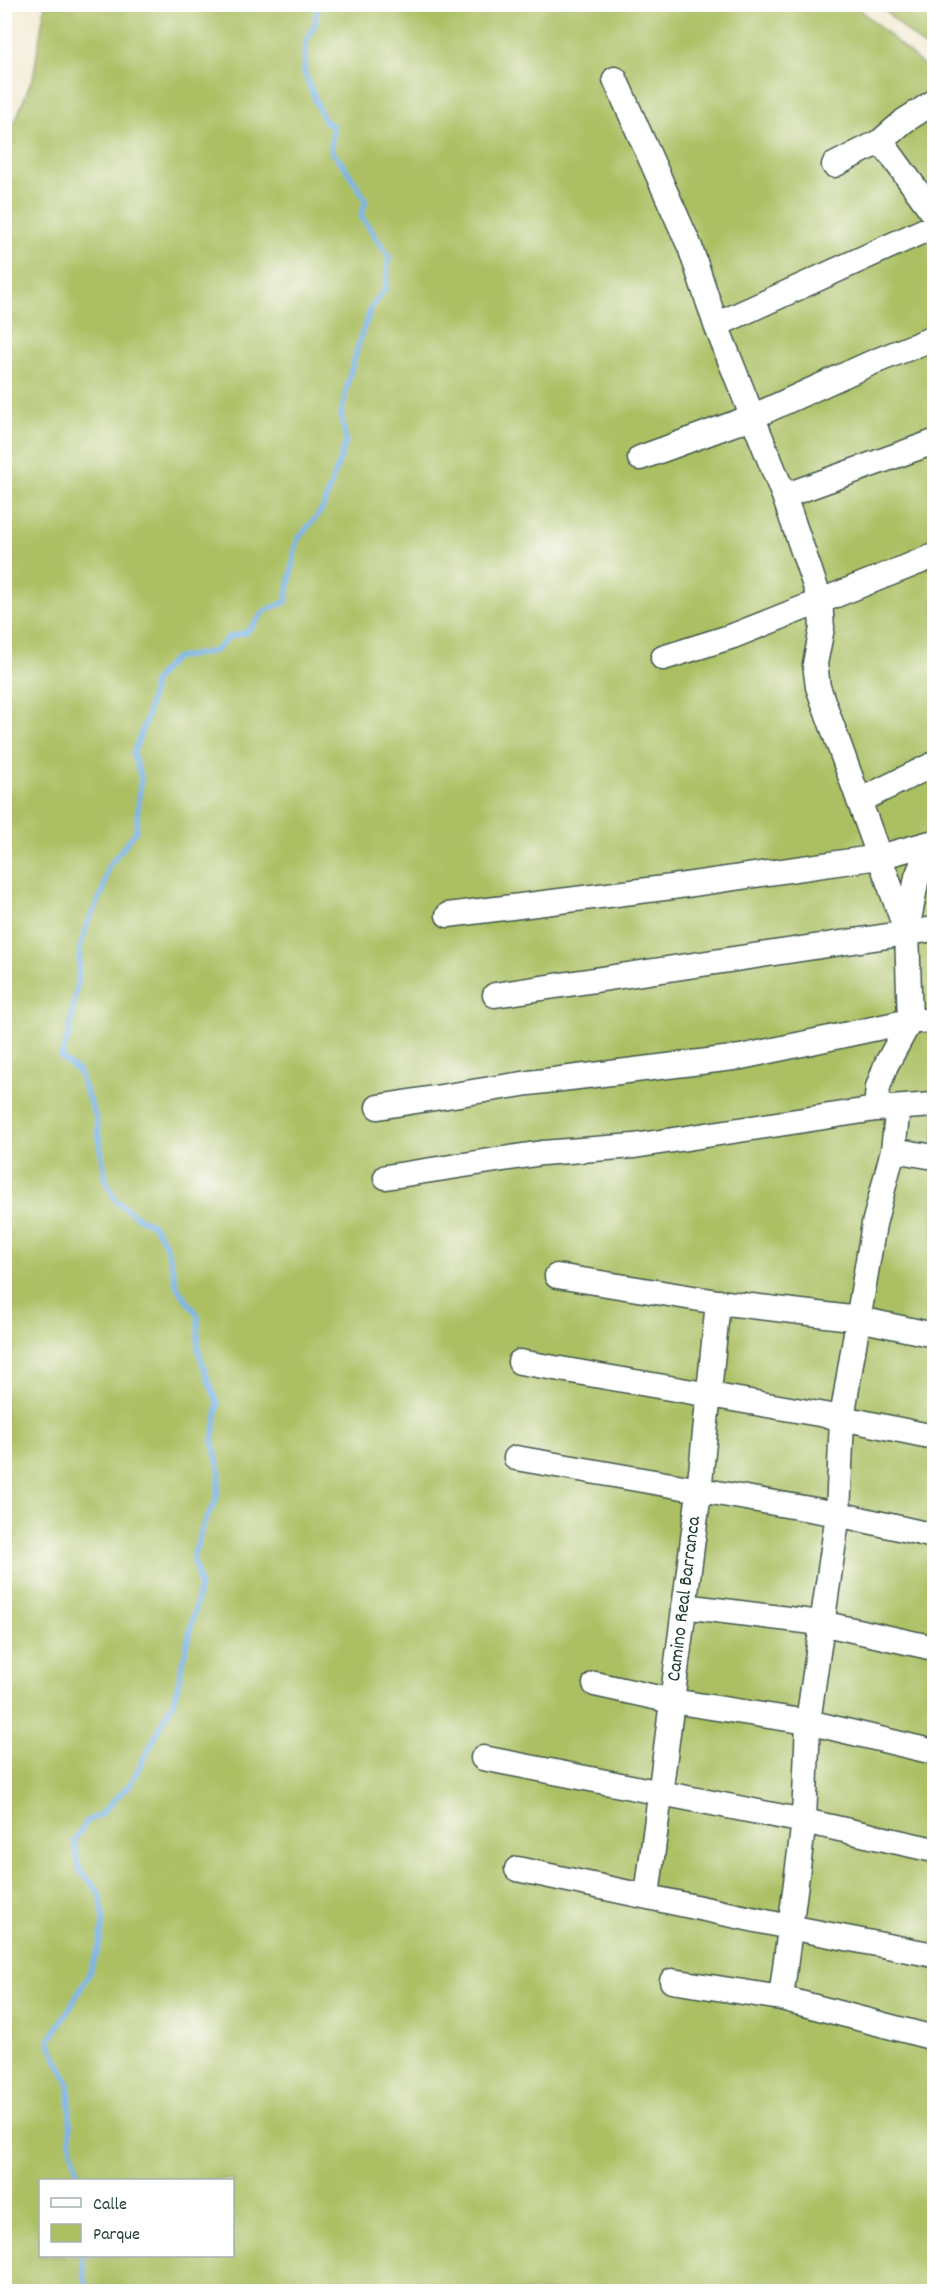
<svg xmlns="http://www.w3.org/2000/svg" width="939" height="2296" viewBox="0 0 939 2296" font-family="Dekko,sans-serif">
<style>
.green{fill:#acc063;stroke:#667e4c;stroke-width:1.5;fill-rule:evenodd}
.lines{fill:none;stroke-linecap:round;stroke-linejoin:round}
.stream{stroke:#7cb5ec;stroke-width:5}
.minor-casing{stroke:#3f574c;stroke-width:27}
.minor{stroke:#fff;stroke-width:24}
.labels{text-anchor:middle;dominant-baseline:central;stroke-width:4.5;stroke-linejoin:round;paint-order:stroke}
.street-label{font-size:20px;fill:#1f3d34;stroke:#fff}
</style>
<rect width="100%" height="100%" fill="#fff"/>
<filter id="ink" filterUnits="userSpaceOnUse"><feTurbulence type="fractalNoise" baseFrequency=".0167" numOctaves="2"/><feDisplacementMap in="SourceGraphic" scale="12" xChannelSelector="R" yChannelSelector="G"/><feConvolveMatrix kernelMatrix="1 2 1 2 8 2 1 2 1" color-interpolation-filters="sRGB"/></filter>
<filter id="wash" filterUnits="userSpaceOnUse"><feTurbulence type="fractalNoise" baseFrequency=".008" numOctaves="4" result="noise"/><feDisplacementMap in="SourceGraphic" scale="24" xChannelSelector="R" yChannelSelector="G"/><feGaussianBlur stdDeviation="1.35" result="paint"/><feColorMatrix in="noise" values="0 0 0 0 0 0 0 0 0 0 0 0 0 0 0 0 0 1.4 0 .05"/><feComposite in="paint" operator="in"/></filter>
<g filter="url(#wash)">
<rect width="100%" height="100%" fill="#f2ead3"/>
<!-- green -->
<path class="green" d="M45,5H855L934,75V2291H5L4,150L34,74ZM40,2180H232V2256H40Z
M879,5H934V56Z"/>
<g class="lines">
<!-- stream -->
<path class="stream" d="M74,2180L77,2170L71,2145L69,2085L49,2041C75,1999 112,1950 101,1898C99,1888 87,1880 81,1872C76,1865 76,1851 74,1841L87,1821L100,1815L131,1783L175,1698L200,1586L193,1558L204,1523L216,1501L220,1473L213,1441L218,1404L206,1374L198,1348V1315L178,1289L166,1245L153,1225L139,1218L116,1201L106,1181L96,1118L78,1071L61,1058L69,1034L78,979L80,948L88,922L103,891L108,867L136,831L141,777L133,754L147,717L154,681L173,659L215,651L229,637L247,632L266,610L286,602L297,540L322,510L346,442L341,414L350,374L361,336L371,308L386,288L389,256L361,216L366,200L345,167L331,151L333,126L324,121L304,72L306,42L315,24L318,4
M82,2256L87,2292"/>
</g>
</g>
<g filter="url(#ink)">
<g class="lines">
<!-- minor casing -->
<g class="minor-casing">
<path id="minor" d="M615,79L690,247L716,325L784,496L820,600L822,628L815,664L818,687L907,933L910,1021L886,1065L878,1087L876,1109
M881,141L934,214
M834,165L881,141L904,121L934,102
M716,325L934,226
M640,458L752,417L871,363L934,338
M784,496L934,442
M663,658L733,636L934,556
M859,801L934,764
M448,915L672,887L879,857L934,842
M907,931L917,877L930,844
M495,995L934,929
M378,1107L529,1083L741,1057L910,1021H934
M893,1150L934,1157
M386,1177L542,1153L634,1146L876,1109L934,1105
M557,1276L718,1302L859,1319L934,1335
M520,1362L842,1418L934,1437
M516,1458L838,1514L934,1536
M684,1606L821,1623L934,1648
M595,1684L672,1701L808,1722L934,1752
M483,1758L804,1821L934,1850
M517,1869L789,1927L934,1955
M647,1896L699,1492L718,1302
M672,1981L781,1998L934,2038
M781,1998L804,1821L808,1722L838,1514L842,1418L874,1224L893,1150L898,1108"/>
</g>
<!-- minor -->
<use href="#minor" class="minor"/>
</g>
</g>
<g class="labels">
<!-- street labels -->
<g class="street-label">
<text transform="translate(685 1599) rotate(-83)">Camino Real Barranca</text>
</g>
</g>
<!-- margin -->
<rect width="939" height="2296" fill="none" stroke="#fff" stroke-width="24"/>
<!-- legend -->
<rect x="39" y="2179" width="195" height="78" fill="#ffffff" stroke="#a5b1ae" stroke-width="1.5"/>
<rect x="51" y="2198" width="30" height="9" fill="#ffffff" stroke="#a5b1ae" stroke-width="1.5"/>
<text x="93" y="2209" font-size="18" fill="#1f3d34">Calle</text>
<rect x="51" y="2224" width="30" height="18" fill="#acc063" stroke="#a5b1ae" stroke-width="1.5"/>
<text x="93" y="2239" font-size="18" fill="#1f3d34">Parque</text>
</svg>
